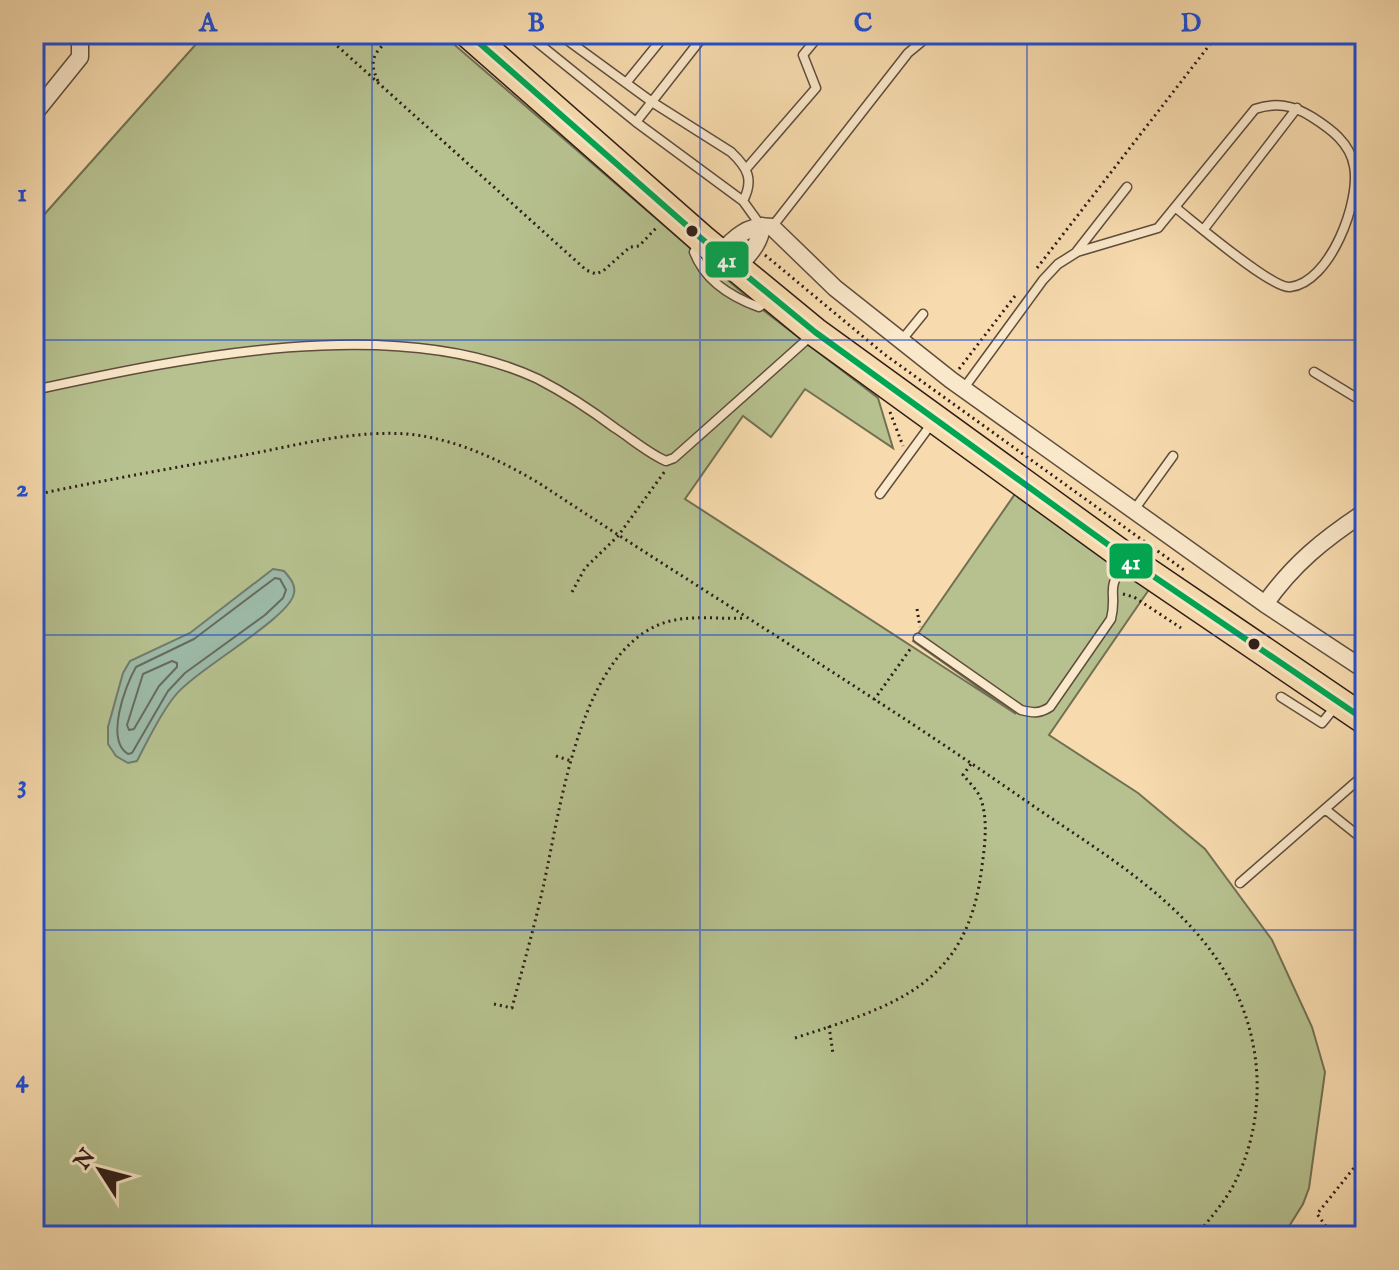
<svg xmlns="http://www.w3.org/2000/svg" width="1399" height="1270" viewBox="0 0 1399 1270" font-family="'IM FELL English',serif">
<style>
.green{fill:#b6c18f;stroke:#727054;stroke-width:2}
.water{fill:#9dbba9;stroke:#717c6f;stroke-width:2}
.lines{fill:none;stroke-linecap:round;stroke-linejoin:round}
.shore{stroke:#666c60;stroke-width:2}
.lane-casing{stroke:#604d3e;stroke-width:11}
.street-casing{stroke:#604d3e;stroke-width:19}
.highway-casing{stroke:#2e1e18;stroke-width:31}
.path{stroke:#2e1e18;stroke-width:3;stroke-dasharray:2 4;stroke-linecap:butt}
.lane{stroke:#fae8ca;stroke-width:8}
.street{stroke:#fae8ca;stroke-width:16}
.highway{stroke:#f7dbae;stroke-width:28}
.bus-1-casing{stroke:#fae8ca;stroke-width:12}
.bus-1{stroke:#00a651;stroke-width:6}
.grid{fill:none;stroke:#1d4ed8;stroke-width:2;stroke-opacity:0.55}
.bus-dot{fill:#2e1e18;stroke:#fae8ca;stroke-width:3}
.line-badge{stroke:#fae8ca;stroke-width:3}
.badge-label{font-size:22px;text-anchor:middle;font-weight:bold;fill:#fff}
.neatline{fill:none;stroke:#1d4ed8;stroke-width:3}
.grid-label{font-size:26px;text-anchor:middle;font-weight:bold;fill:#1d4ed8}
</style>
<rect width="100%" height="100%" fill="#f7dbae"/>
<filter id="stains"><feTurbulence type="fractalNoise" baseFrequency=".0025" numOctaves="4"/><feColorMatrix values="0 0 0 0 .2 0 0 0 0 .09 0 0 0 0 .02 0 0 0 .5 -.17"/></filter>
<radialGradient id="worn" r=".72"><stop offset=".6" stop-color="#630" stop-opacity="0"/><stop offset="1" stop-color="#630" stop-opacity=".3"/></radialGradient>
<!-- green -->
<path class="green" d="M205,34H442L759,307L878,398L893,448L805,389L771,437L743,416L685,499L1016,714L913,641L1015,494L1150,588L1049,735L1138,793L1205,849L1272,940L1312,1027L1325,1072L1309,1188L1303,1204L1283,1236H34V396L51,390L41,380L34,379V226Z"/>
<!-- water -->
<path class="water" d="M273,569L284,571C289,577 296,584 294,593C291,618 194,670 174,697C159,716 148,740 137,761L128,763L116,756L108,744V727L123,673L130,661L190,633Z"/>
<g class="lines">
<!-- shore -->
<path class="shore" d="M275,578L280,579L286,590L283,598L265,615L185,673L168,691L132,753L128,754C105,740 125,686 136,667L194,639Z
M172,661L177,663V667L159,686L134,729L129,730L127,725L143,674Z"/>
<!-- lane casing -->
<g class="lane-casing">
<path id="lane" d="M527,34L636,122L743,201L761,226
M559,34L652,102L731,152C748,168 754,180 743,201
M626,83L661,40
M636,122L705,34
M746,169L816,88L803,55L817,38
M772,227L908,53L931,34
M1204,229L1297,108
M699,243L694,252C705,281 731,297 759,307L769,300
M1077,251L1127,187
M901,341L923,314
M1314,372L1365,403
M964,388L1043,280L1058,264L1077,252L1158,228L1255,109C1276,102 1293,105 1312,117C1331,129 1350,143 1354,166C1361,201 1330,283 1290,287C1272,289 1194,222 1176,208
M34,390C182,358 396,312 538,379C565,393 591,410 615,428C632,439 648,453 666,461L674,458L812,335
M880,494L932,423
M1134,510L1173,456
M918,638L1021,710C1033,713 1039,714 1050,707L1111,619C1118,590 1104,592 1125,563
M1281,697L1322,723L1335,707
M1325,809L1365,841
M1240,883L1365,774"/>
</g>
<!-- street casing -->
<g class="street-casing">
<path id="street" d="M34,114L80,57V34
M719,254C735,237 748,224 772,227L835,288L951,380L1265,604L1365,670
M737,268C748,255 760,245 762,226
M1265,604C1293,564 1324,539 1365,512"/>
</g>
<!-- highway casing -->
<g class="highway-casing">
<path id="highway" d="M469,34L702,239L815,332L1128,559L1365,720"/>
</g>
<!-- path -->
<path class="path" d="M324,34L586,270L596,274L603,271L630,247L639,246L657,227
M378,81C366,57 378,49 396,34
M765,255L884,354L1184,570
M1037,268L1218,34
M959,369L1015,296
M890,412L903,446
M34,495C104,480 174,468 245,455C298,445 353,430 408,434C456,439 498,459 539,483C700,590 867,690 1026,801C1098,851 1185,899 1229,979C1265,1042 1267,1123 1232,1188C1222,1205 1208,1221 1196,1236
M572,592L585,568L618,536L665,471
M1123,594L1134,597L1181,628
M917,609L920,627
M874,700L911,648
M556,756L571,761
M494,1004L512,1008C523,966 535,925 544,883C560,810 577,676 645,632C677,611 711,620 746,618
M829,1026L833,1054
M795,1038C896,1005 968,986 982,866C985,844 988,821 981,799C978,791 969,782 963,775L971,764
M1333,1236L1317,1214L1365,1154"/>
<!-- lane -->
<use href="#lane" class="lane"/>
<!-- street -->
<use href="#street" class="street"/>
<!-- highway -->
<use href="#highway" class="highway"/>
<!-- bus-1 casing -->
<g class="bus-1-casing">
<path id="bus-1" d="M469,34L702,239L815,332L1128,559L1365,720"/>
</g>
<!-- bus-1 -->
<use href="#bus-1" class="bus-1"/>
</g>
<!-- grid -->
<path class="grid" d="M372,34V1236M700,34V1236M1027,34V1236M34,340H1365M34,635H1365M34,930H1365"/>
<!-- markers -->
<g class="bus-dot">
<circle cx="692" cy="231" r="7"/>
<circle cx="1254" cy="644" r="7"/>
</g>
<g class="line-badge">
<rect x="704" y="240" width="46" height="39" rx="8" fill="#00a651"/>
<rect x="1108" y="542" width="46" height="38" rx="8" fill="#00a651"/>
</g>
<g class="badge-label">
<text x="727" y="267">41</text>
<text x="1131" y="569">41</text>
</g>
<!-- margin -->
<rect width="1399" height="1270" fill="none" stroke="#f7dbae" stroke-width="88"/>
<!-- north arrow -->
<g transform="translate(100 1170) rotate(306)" stroke="#fae8ca" stroke-width="6" paint-order="stroke">
<path d="M0-6L14 30L0 20L-14 30Z" fill="#2e1e18"/>
<text y="-12" font-size="22" font-weight="bold" text-anchor="middle" fill="#2e1e18">N</text>
</g>
<rect x="44" y="44" width="1311" height="1182" class="neatline"/>
<g class="grid-label">
<text x="208" y="31">A</text>
<text x="536" y="31">B</text>
<text x="863" y="31">C</text>
<text x="1191" y="31">D</text>
<text x="22" y="201">1</text>
<text x="22" y="496">2</text>
<text x="22" y="792">3</text>
<text x="22" y="1087">4</text>
</g>
<rect width="100%" height="100%" filter="url(#stains)"/>
<rect width="100%" height="100%" fill="url(#worn)"/>
</svg>
